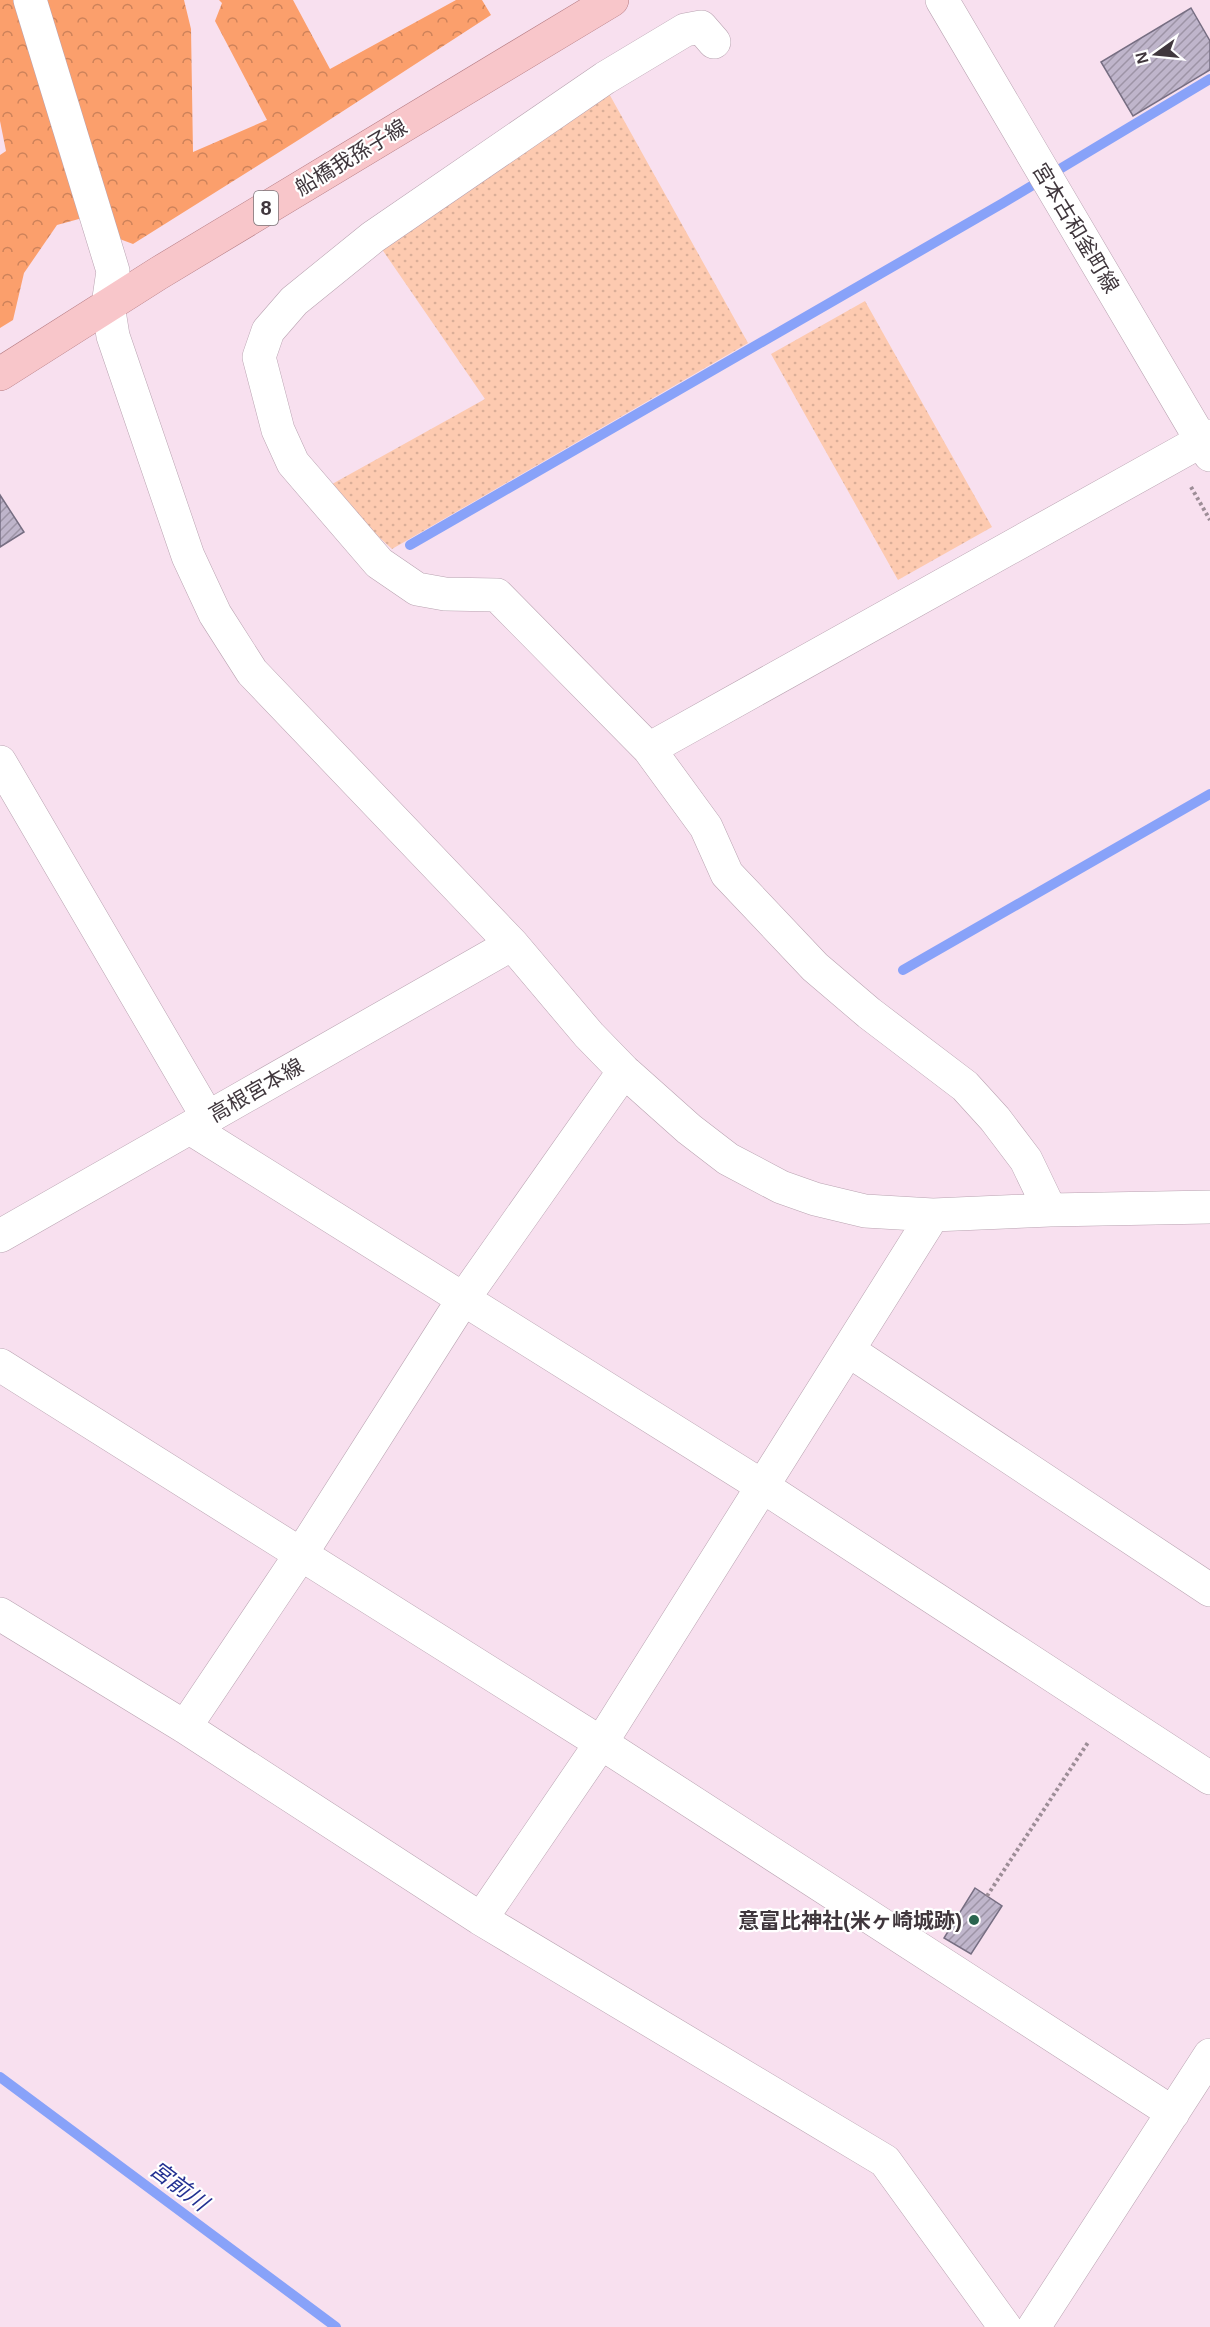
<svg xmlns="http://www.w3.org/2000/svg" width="1210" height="2327" viewBox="0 0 1210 2327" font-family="Arial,'Noto Sans JP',sans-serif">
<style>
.grass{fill:url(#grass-dots)}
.forest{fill:url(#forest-crowns)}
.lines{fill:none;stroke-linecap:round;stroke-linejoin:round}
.stream{stroke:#88a2f9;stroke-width:10}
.building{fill:url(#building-hatch);stroke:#766e82;stroke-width:1.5}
.minor-casing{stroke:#b9a3b1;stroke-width:34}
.major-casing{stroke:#b47b82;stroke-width:34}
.path{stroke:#9d8d97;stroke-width:4;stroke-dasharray:3 3;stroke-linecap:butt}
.minor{stroke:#fff;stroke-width:33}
.major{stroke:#f8c6ca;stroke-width:33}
.poi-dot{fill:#2a654f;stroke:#fff;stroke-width:2}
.labels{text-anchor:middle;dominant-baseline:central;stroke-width:4.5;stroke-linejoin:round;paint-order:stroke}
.shield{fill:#fff;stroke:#797377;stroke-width:1.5}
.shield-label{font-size:20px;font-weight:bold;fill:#40373d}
.street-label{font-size:21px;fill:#40373d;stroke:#fff}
.poi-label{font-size:21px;font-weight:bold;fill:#40373d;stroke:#fff;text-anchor:end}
.water-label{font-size:22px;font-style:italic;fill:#233192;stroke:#fff}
</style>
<defs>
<pattern id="grass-dots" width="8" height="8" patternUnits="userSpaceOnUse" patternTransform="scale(1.5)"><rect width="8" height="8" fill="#fdcab0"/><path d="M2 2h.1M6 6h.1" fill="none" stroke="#daae98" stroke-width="1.8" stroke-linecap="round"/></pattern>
<pattern id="forest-crowns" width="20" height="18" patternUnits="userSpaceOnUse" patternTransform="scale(1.5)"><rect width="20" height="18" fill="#fb9f6c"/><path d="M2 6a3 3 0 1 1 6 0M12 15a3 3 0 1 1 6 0" fill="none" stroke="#cd825a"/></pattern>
<pattern id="building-hatch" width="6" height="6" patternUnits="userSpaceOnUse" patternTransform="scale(1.5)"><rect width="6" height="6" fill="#bfb5cb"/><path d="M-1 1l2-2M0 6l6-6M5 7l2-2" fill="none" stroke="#9d94a6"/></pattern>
</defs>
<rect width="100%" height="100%" fill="#f8e0ef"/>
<!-- grass -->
<path class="grass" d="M607,90L748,343L392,549L325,488L485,399L377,242Z
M865,301L992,527L898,580L771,354Z"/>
<!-- forest -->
<path class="forest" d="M0,0H184L191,29L193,152L267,120L215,21L222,3L219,0H293L330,69L456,0H482L491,15L300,139L133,244L109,235L97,214L57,225L24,273L13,320L0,328V155L6,151L0,121Z"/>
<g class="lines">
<!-- stream -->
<path class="stream" d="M410,545L1003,203L1210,79
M903,970L1210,794
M0,2077L336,2327"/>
</g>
<!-- building -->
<path class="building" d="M1191,8L1210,41V70L1133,116L1101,62Z
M0,495L24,532L0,547Z
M975,1888L1002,1906L971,1954L944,1938Z"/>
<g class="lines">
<!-- minor casing -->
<g class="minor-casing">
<path id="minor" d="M30,0L113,271L108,305L113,336L188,556L215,614L252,672L512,944L589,1035L624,1071L689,1129L728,1159L781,1187L815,1199L865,1211L933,1215L1050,1210L1210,1207
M942,0L1210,455
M714,42L701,27L685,30L605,78L373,237L294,301L268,331L259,357L278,430L293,463L379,563L417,589L445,594L497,595L649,749L706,827L727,874L815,967L869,1013L965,1086L995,1119L1026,1160L1050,1210
M649,749L1210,436
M0,762L208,1118
M190,1128L762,1486L1210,1778
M0,1236L512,944
M848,1350L1210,1590
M0,1365L601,1743L1173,2113
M0,1614L185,1727L481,1919L885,2161L1005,2327
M185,1727L301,1554L464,1298L624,1071
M481,1919L601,1743L933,1215
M1034,2327L1210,2055"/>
</g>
<!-- major casing -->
<g class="major-casing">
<path id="major" d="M0,374L159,273L612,0"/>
</g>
<!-- path -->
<path class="path" d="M1191,487L1210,520
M987,1896L1089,1741"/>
<!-- minor -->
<use href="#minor" class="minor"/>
<!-- major -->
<use href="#major" class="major"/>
</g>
<!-- markers -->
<circle class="poi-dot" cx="974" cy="1920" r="6"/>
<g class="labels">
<!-- shield labels -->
<rect class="shield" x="254" y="191" width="24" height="34" rx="4.5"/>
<g class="shield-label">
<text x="266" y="208">8</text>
</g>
<!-- street labels -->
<g class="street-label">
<text transform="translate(351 157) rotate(-31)">船橋我孫子線</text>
<text transform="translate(1076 228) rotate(59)">宮本古和釜町線</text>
<text transform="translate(256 1090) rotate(-30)">高根宮本線</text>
</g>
<!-- poi labels -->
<g class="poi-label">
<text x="962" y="1920">意富比神社(米ヶ崎城跡)</text>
</g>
<!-- water labels -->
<g class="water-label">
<text transform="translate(179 2186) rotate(37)">宮前川</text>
</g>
</g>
<!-- north arrow -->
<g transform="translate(1156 54) rotate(255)" stroke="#ffffff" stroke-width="4.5" paint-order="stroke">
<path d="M0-4.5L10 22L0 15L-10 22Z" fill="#40373d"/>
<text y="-9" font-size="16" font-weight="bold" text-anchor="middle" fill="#40373d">N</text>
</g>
</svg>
